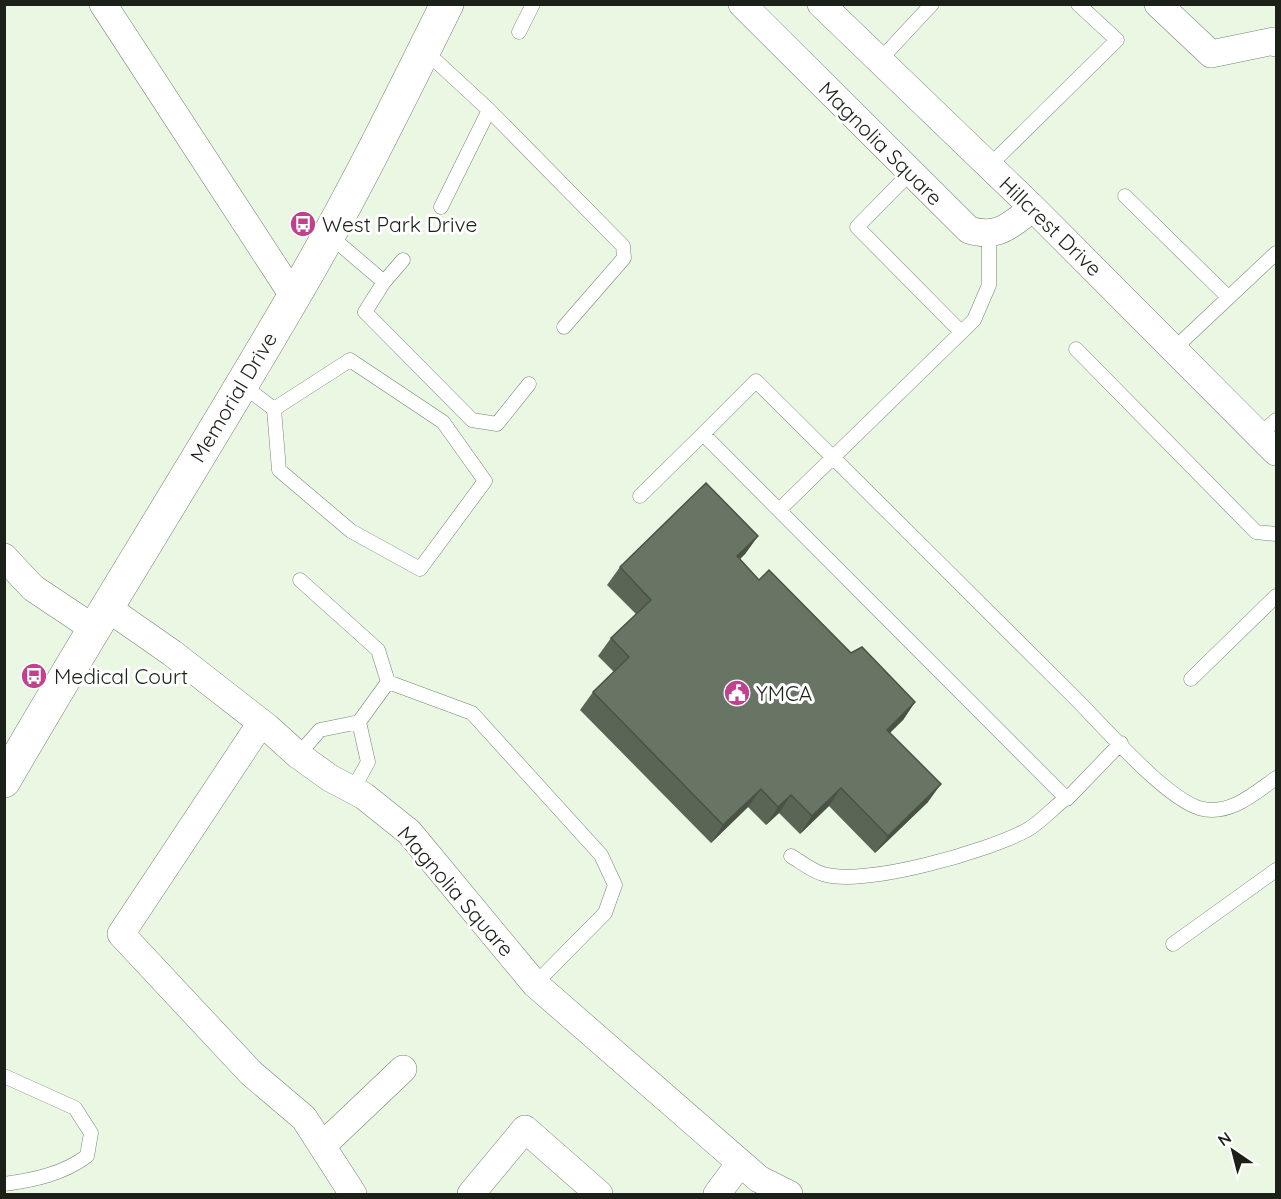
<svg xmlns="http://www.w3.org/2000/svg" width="1281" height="1199" viewBox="0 0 1281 1199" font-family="Quicksand,sans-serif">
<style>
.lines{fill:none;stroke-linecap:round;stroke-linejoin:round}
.lane-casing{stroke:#778473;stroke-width:15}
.street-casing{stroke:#778473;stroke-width:28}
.secondary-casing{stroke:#778473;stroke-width:34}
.lane{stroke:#fff;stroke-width:14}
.street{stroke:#fff;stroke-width:27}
.secondary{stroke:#fff;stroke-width:33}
.wall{fill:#5a6556}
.shaded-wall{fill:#4a5246}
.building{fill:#697564;stroke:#4a5246;stroke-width:1.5}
.labels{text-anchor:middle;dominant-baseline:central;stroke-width:6;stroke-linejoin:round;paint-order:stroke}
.street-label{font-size:21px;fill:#1b2019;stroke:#fff}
.poi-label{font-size:21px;fill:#1b2019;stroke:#fff;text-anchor:start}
</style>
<rect width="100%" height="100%" fill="#e9f7e3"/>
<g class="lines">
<!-- lane casing -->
<g class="lane-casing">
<path id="lane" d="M519,32L533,4
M424,50L489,110L623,246L624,258L564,327
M879,61L932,4
M989,166L1117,40L1078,4
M911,172L857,227L961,332
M1125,196L1228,297
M441,207L489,110
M329,235L384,282L365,312L472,420L497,424L529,384
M384,282L403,260
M1175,348L1276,253
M1076,349L1256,532L1276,534
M241,384L274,409L279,470L351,531L420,569L485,481L443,422L350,360L274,409
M1259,435L1276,420
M640,496L703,434
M779,510L974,320L989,285V234
M300,580L378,650L388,682L472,713L601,855L615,885L605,913L535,984
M1191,679L1276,596
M359,722L388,682
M1121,743L1067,799L703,434L756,381C860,484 964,588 1068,691C1100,722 1161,795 1199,808C1229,817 1255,793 1276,778
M298,755L320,730L359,722L368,762L352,791
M791,856C801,862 812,871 823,874C865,887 988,851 1027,830C1041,822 1053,808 1066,798
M1173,944L1276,870
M4,1076L75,1108L91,1133L87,1156C63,1174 34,1180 4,1184"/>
</g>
<!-- street casing -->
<g class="street-casing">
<path id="street" d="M103,4L294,297
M742,4L969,230C999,239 1010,225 1033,208
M821,4L1033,208L1276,452
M1158,4L1211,54L1274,41L1276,43
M4,557L33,588L93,628
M106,607L172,653L267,727L298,755L330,778L364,796L409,832L535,984L759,1179L789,1194
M261,723L121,934L251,1073L304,1118L353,1194
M322,1146L403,1069
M471,1194L525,1129L599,1194
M717,1194L740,1163"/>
</g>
<!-- secondary casing -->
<g class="secondary-casing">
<path id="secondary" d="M4,781C98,618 199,460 293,298C349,203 398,103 447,4"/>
</g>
<!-- lane -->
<use href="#lane" class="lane"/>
<!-- street -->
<use href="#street" class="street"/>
<!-- secondary -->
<use href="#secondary" class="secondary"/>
</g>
<!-- wall -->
<path class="wall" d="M758,536L745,554L740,559L759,580L851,653L915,702L903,720L890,732L928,802L875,853L829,806L800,834L779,813L766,825L748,807L711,843L580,710L593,692L614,672L598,656L611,638L636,614L607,585L620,567Z"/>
<!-- shaded-wall -->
<path class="shaded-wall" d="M758,536L745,554L724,574L737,556Z
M915,702L903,720L875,748L887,730Z
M941,784L928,802L875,853L888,836Z
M841,788L829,806L800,834L812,816Z
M761,789L748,807L711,843L723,825Z
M791,795L779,813L766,825L778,807Z"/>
<!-- building -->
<path class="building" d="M706,483L758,536L737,556L759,580L769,570L851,653L862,647L915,702L887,730L941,784L888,836L841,788L812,816L791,795L778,807L761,789L723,825L593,692L629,657L611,638L651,600L620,567Z"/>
<!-- icons -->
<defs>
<g id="bus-disc" transform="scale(1.35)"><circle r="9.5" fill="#c0418d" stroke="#fff"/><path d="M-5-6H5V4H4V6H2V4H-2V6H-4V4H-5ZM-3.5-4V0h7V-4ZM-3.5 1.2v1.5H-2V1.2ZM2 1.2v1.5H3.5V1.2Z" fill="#fff"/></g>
<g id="civic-disc" transform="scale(1.35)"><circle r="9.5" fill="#c0418d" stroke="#fff"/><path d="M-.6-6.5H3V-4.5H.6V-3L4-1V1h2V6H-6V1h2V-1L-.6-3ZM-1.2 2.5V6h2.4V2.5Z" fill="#fff"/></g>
</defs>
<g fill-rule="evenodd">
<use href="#bus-disc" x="303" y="224"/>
<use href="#bus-disc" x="34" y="676"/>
<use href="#civic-disc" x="737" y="693"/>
</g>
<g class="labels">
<!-- street labels -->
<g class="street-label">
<text transform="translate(881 143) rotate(45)">Magnolia Square</text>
<text transform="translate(1051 226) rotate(44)">Hillcrest Drive</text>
<text transform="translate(233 397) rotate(-59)">Memorial Drive</text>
<text transform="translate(456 891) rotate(49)">Magnolia Square</text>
</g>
<!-- poi labels -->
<g class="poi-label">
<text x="322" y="224">West Park Drive</text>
<text x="54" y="676">Medical Court</text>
<text x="756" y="693">YMCA</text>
</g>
</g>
<!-- border -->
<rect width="1281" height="1199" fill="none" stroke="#1b2019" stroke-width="12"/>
<!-- north arrow -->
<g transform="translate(1233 1151) rotate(325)" stroke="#ffffff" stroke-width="4.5" paint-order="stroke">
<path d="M0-4.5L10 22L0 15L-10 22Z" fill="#1b2019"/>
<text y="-9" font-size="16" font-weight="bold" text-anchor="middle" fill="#1b2019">N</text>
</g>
</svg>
